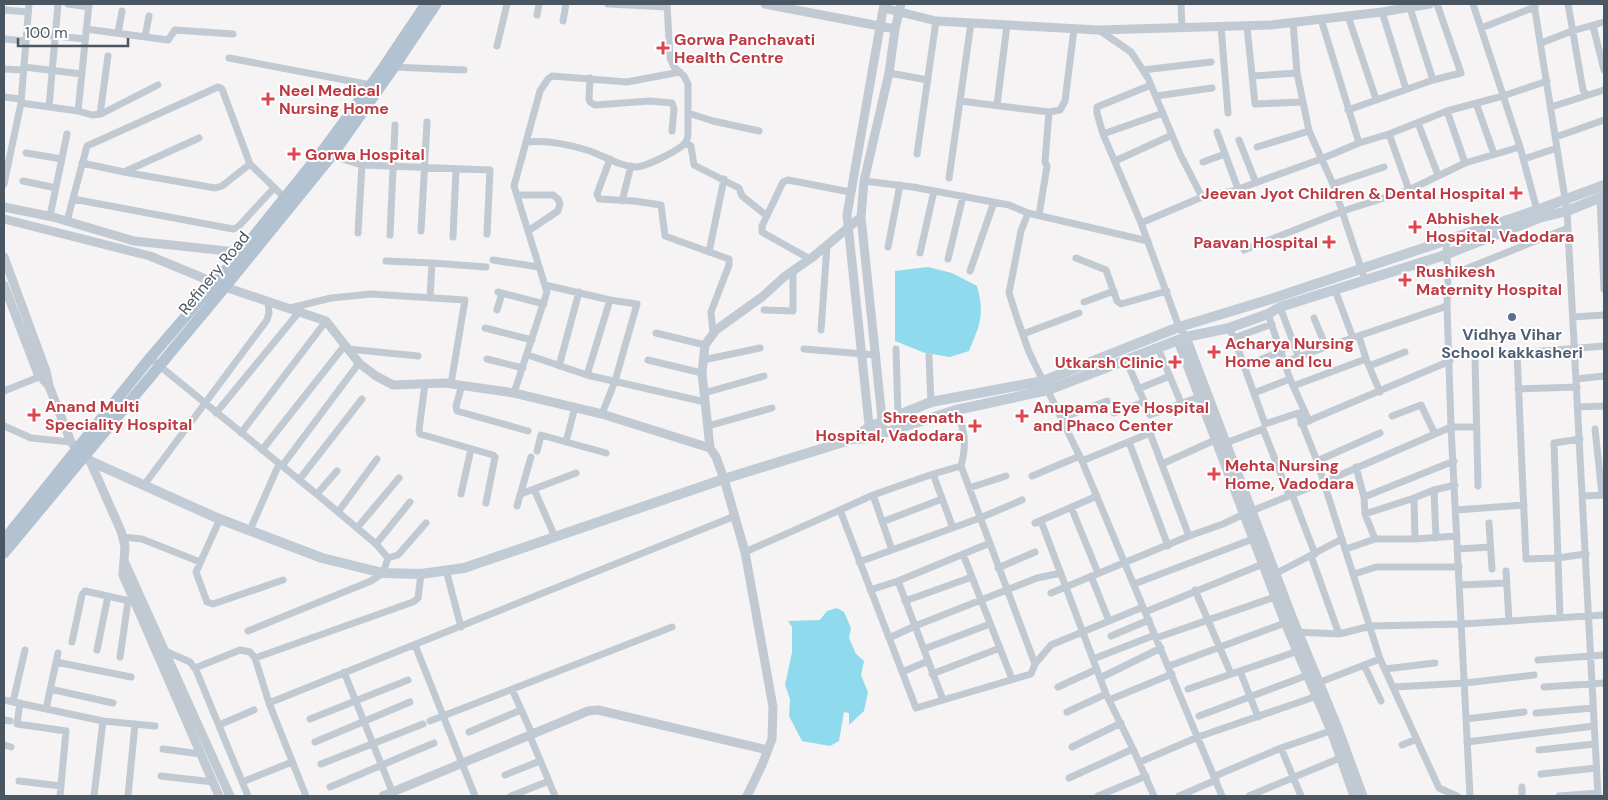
<svg xmlns="http://www.w3.org/2000/svg" width="1608" height="800" viewBox="0 0 1608 800" font-family="'DM Sans',sans-serif">
<style>
.water{fill:#90daee}
.lines{fill:none;stroke-linecap:round;stroke-linejoin:round}
.minor{stroke:#c1cad2;stroke-width:7}
.tertiary{stroke:#c1cad2;stroke-width:9}
.secondary{stroke:#c1cbd6;stroke-width:10}
.primary{stroke:#b3c2d1;stroke-width:11}
.health-dot{fill:#e0444e;stroke:#fff;stroke-width:2}
.service-dot{fill:#5c6f8a;stroke:#fff;stroke-width:2}
.labels{text-anchor:middle;dominant-baseline:central;stroke-width:4;stroke-linejoin:round;paint-order:stroke}
.health-label{font-size:16px;font-weight:bold;fill:#be3a42;stroke:#fff;text-anchor:start}
.street-label{font-size:16px;fill:#4a5661;stroke:#fff}
.service-label{font-size:16px;font-weight:bold;fill:#4e5e75;stroke:#fff}
</style>
<rect width="100%" height="100%" fill="#f5f3f3"/>
<!-- water -->
<path class="water" d="M928,267L952,273L977,286C985,314 980,325 969,351L950,357L925,353L895,341V271Z
M837,608L844,612L851,628L849,638L856,654L864,661L861,675L868,692L864,711L849,725V713L844,712L839,741L830,746L802,741L789,716L790,699L785,685L792,652V627L788,621L820,620L827,611Z"/>
<g class="lines">
<!-- minor -->
<path class="minor" d="M29,4L21,103L78,111L89,4
M68,4L89,7
M608,4L667,7
M1181,4L1182,27
M1473,4L1520,147L1537,210
M1534,4L1567,211L1598,796
M1568,4L1583,90L1586,95
M1410,8L1433,80
M4,10L28,12
M1382,12L1406,89
M537,15L539,4
M1348,16L1376,99
M1321,19L1359,143
M563,21L566,4
M1293,22L1297,73L1309,131L1333,184L1365,280
M1221,26L1228,113
M1593,26L1604,70
M1247,27L1255,104L1303,102
M1481,28L1535,7
M86,29L168,40L175,30L233,34
M1099,30L1131,52L1148,78L1180,154L1202,197L1233,191L1321,159L1359,143L1389,134L1447,111L1503,96L1547,81
M27,33L85,39
M118,33L122,11
M145,37L149,16
M4,39L26,41
M1541,43L1572,31L1604,22
M497,46L507,4
M229,58L371,85
M24,67L82,74
M392,67L464,70
M4,69L23,70
M1143,70L1211,62
M889,73L928,80
M1253,76L1297,73
M590,78L589,99L590,102L595,105L650,101L672,103L674,109L672,131
M1151,85L1097,107V113L1103,134L1141,223L1179,327L1186,337
M1156,96L1212,88
M4,97L21,99
M960,101L1049,112
M1476,103L1494,154
M997,105L1007,25
M49,107L58,4
M1551,107L1604,90
M1348,110L1433,80L1461,73L1437,4
M78,111L92,115L101,114L158,85
M1447,111L1465,163
M688,113L713,121L759,131
M100,114L108,56
M1418,123L1438,175
M1217,132L1238,189
M1103,134L1163,113
M1389,134L1409,190
M1556,137L1604,120
M1239,140L1256,183
M526,142C548,140 568,144 590,151C604,156 621,167 637,167C647,166 673,153 682,146C686,143 688,138 688,133V84L684,76L674,67L670,58L667,4
M685,143L691,146L694,165L739,188L742,196L767,216
M1257,147L1309,131
M330,151L342,159L362,165L490,170L487,234
M26,153L62,159
M917,154L936,21
M610,159L597,194L599,199L634,201L661,205L665,236L729,259V265L711,312L713,334
M1524,159L1557,148
M1115,161L1172,135
M1203,162L1225,154
M82,163L124,172L215,188L222,186L250,164
M124,172L199,138
M949,178L971,23
M23,181L56,188
M864,181L913,187L1009,205L1028,213L1148,241
M4,184L21,103
M1333,184L1384,167
M517,195H553L558,199L560,204L558,211L528,231
M1600,198L1604,289
M73,199L233,229L238,227L274,188
M622,201L631,166
M1028,213L1021,231L1009,293L1018,321L1029,352L1082,461L1222,796
M1039,215L1047,166L1045,162L1049,112L1060,110L1065,101L1074,29
M50,216L67,134
M67,221L87,146L218,87L222,89L250,164L285,198
M1141,223L1202,197
M421,231L427,122
M358,233L362,165
M390,235L395,125
M453,237L456,169
M1446,240L1448,276L1447,306L1451,427L1470,796
M888,247L900,185
M1244,250L1343,211L1409,190L1465,163L1520,147
M709,252L724,179
M920,253L934,191
M1076,258L1106,270L1117,301L1121,304L1167,291
M810,259L762,232V226L783,182L788,180L850,192
M948,259L963,196
M493,260L539,267
M386,261L432,263
M970,271L994,202
M1448,276L1568,228
M545,285L610,300L637,304L615,381L602,414
M1335,290L1353,338
M498,292L544,304
M430,298L432,263L486,267
M1084,302L1114,291
M1280,307L1299,358
M290,308L331,298L371,294L465,300L451,384
M497,310L502,293
M764,310L793,311V271
M1268,314L1290,379L1309,421
M1573,317L1604,315
M1314,318L1326,347
M485,328L532,340
M1229,328L1234,338L1265,424L1298,413L1317,461L1380,659L1439,788L1457,796
M821,330L827,246
M656,333L705,345
M1023,334L1079,313
M1359,336L1366,359L1380,392
M1234,338L1272,324
M1158,348L1181,403
M348,349L418,356
M804,349L876,355
M896,349L898,415
M528,355L587,375L705,402
M929,356L931,402
M150,358L319,496L376,544L388,558L383,573L371,581L248,631
M1475,358L1478,486
M487,359L523,368
M648,360L702,373
M703,360L760,348
M1126,360L1150,415L1199,397
M1285,362L1326,347L1447,306
M559,366L579,292
M1244,366L1282,351
M1369,366L1405,352
M587,375L610,300
M1576,379L1604,376
M425,384L419,430L420,434L493,455L495,457L486,503
M462,385L456,406L457,411L528,431
M1293,386L1366,359
M1138,389L1170,376
M1518,389L1577,387
M4,391L39,377
M514,393L547,292L514,186L540,91L548,79L552,76L627,82L680,72
M704,393L764,376
M1254,393L1290,379
M1578,407L1604,406
M216,413L299,312
M1114,413L1144,402
M1392,416L1421,405L1435,434
M1062,418L1107,401
M1301,424L1450,361
M4,426L31,438L71,442
M708,426L772,408
M1595,429L1602,495
M241,433L326,321
M566,442L575,407
M1129,442L1168,546
M1223,444L1263,429L1289,495
M262,450L345,345
M537,451L541,435L606,453
M1082,461L1150,433L1189,536
M1317,461L1380,433
M1162,464L1215,440
M282,466L359,363
M1356,467L1364,497L1365,514L1375,539
M1032,476L1080,456
M299,480L362,399
M144,485L267,320L269,313L268,302
M969,488L1006,476
M534,489L555,537
M1434,490L1436,538
M317,494L337,471
M461,494L471,449
M521,494L576,473
M1292,494L1315,554
M873,495L892,550
M1583,496L1604,495
M1364,497L1454,461
M1414,498L1415,539
M517,506L531,457
M1071,507L1098,573
M840,510L873,495L933,474
M1456,510L1524,505
M338,512L377,459
M1365,514L1414,498L1434,490L1455,485
M220,519L196,572L207,602L213,604L283,580
M1041,521L1106,694L1133,749L1154,796
M882,522L942,499
M1035,523L1097,496
M1489,523L1492,569
M357,528L399,478
M953,528L933,474L961,466
M250,530L279,464
M123,537L142,539L200,562
M376,544L410,502
M1346,549L1375,539H1415L1457,536
M1458,549L1490,547
M745,552L840,510L916,708L1031,674L1035,664L961,466C967,443 965,431 956,410
M963,554L1012,679
M1586,554L1557,558L1526,559L1517,353L1604,346
M1311,556L1339,634
M388,558L398,555L426,523
M859,562L980,518L1022,500
M998,568L1035,552
M446,570L461,627
M1506,571L1509,621
M1354,574L1376,567H1459
M1273,575L1342,539
M1091,576L1109,621
M898,581L943,700
M1134,584L1253,539
M1460,585L1507,583
M870,590L898,581L990,543
M1195,590L1231,674
M1051,593L1189,536L1223,524L1244,514L1324,482L1451,427H1476
M905,601L972,577
M1145,612L1263,564
M1560,617L1554,443L1580,439
M1296,632L1339,634L1371,626L1462,624L1604,615
M1111,636L1149,620
M889,638L915,626L1037,578L1061,573
M1156,638L1275,597
M72,642L82,595L85,591L134,602
M415,645L475,796
M924,649L990,624
M97,650L108,596
M163,650L190,662L196,670L248,796
M120,657L128,601
M255,658L413,602L418,598L421,574
M1093,659L1155,635
M1538,660L1604,655
M56,662L131,677
M1035,664L1051,645L1143,607
M1364,665L1381,701
M1169,666L1285,623
M195,668L240,650L250,652L255,658L269,703L306,796
M1385,669L1435,663
M1240,671L1258,717
M344,672L394,796
M902,672L928,661
M932,674L1000,648
M1100,678L1161,648
M1315,684L1380,659
M1058,687L1097,669
M1394,687L1465,683L1534,675
M1544,687L1604,683
M50,689L113,703
M512,689L532,734
M1188,689L1298,651
M4,700L103,721L155,726
M1109,700L1172,674
M13,702L25,650
M20,703L17,724L66,731L60,796
M269,703L735,516
M46,709L58,653
M1067,712L1106,694
M1536,713L1593,708
M1199,716L1308,675
M310,719L408,680
M1466,719L1524,712
M4,720L10,721
M430,721L672,627
M219,725L254,710
M469,732L521,710
M530,736L555,796
M315,742L410,702
M1467,742L1594,726
M4,745L11,747
M1402,745L1417,739
M1072,747L1121,723
M1281,748L1301,796
M163,749L201,754
M1539,750L1595,744
M1140,762L1198,737L1317,696
M321,764L423,724
M1541,774L1596,768
M505,775L540,761
M161,776L213,782
M1215,776L1281,748L1336,729
M1069,778L1133,749
M19,781L61,786
M242,782L292,762
M330,787L434,743
M1522,787V796
M94,796L103,721
M128,796L135,724
M511,796L549,781
M1098,796L1146,776
M1179,796L1216,780
M1249,796L1340,758
M1559,796L1598,793"/>
<!-- tertiary -->
<path class="tertiary" d="M765,4L895,29
M884,8L936,21L1098,30L1271,25L1382,12L1430,4
M4,207L53,217L134,241L246,253
M4,219L150,256L225,287L326,321L359,363L376,376L393,385L445,383L514,393L602,414L710,448L716,457L724,479L745,552L773,707L772,739L762,765L747,796
M4,257L46,371L49,386L71,442L76,449
M4,285L38,374L49,386
M1186,337L1293,619L1338,728L1363,796
M1178,341L1285,623L1331,731L1354,796
M883,428L861,217L864,181L889,73L895,29L901,4
M870,434L847,215L884,4
M710,448L702,373L705,345L716,330L762,297L784,277L814,256L861,217
M90,461L121,531L125,546L123,575L219,796
M125,563L230,796
M383,796L588,711L598,710L768,750"/>
<!-- secondary -->
<path class="secondary" d="M853,439L869,427L931,402L1043,381L1179,327L1271,299L1537,210L1604,185
M79,452L90,461L217,518L322,558L383,573L421,574L464,568L724,479L853,439L868,438L956,410L1048,390L1186,337L1229,328L1268,314L1280,307L1442,256L1539,218L1567,211L1604,196"/>
<!-- primary -->
<path class="primary" d="M4,540L150,358L241,252L324,149L381,71L426,4
M4,553L225,287L333,154L394,67L436,4"/>
</g>
<!-- markers -->
<g class="health-dot">
<path d="M660.5 40.5h5v5h5v5h-5v5h-5v-5h-5v-5h5z"/>
<path d="M265.5 91.5h5v5h5v5h-5v5h-5v-5h-5v-5h5z"/>
<path d="M291.5 146.5h5v5h5v5h-5v5h-5v-5h-5v-5h5z"/>
<path d="M1513.5 185.5h5v5h5v5h-5v5h-5v-5h-5v-5h5z"/>
<path d="M1412.5 219.5h5v5h5v5h-5v5h-5v-5h-5v-5h5z"/>
<path d="M1326.5 234.5h5v5h5v5h-5v5h-5v-5h-5v-5h5z"/>
<path d="M1402.5 272.5h5v5h5v5h-5v5h-5v-5h-5v-5h5z"/>
<path d="M1211.5 344.5h5v5h5v5h-5v5h-5v-5h-5v-5h5z"/>
<path d="M1172.5 354.5h5v5h5v5h-5v5h-5v-5h-5v-5h5z"/>
<path d="M31.5 407.5h5v5h5v5h-5v5h-5v-5h-5v-5h5z"/>
<path d="M1019.5 408.5h5v5h5v5h-5v5h-5v-5h-5v-5h5z"/>
<path d="M972.5 418.5h5v5h5v5h-5v5h-5v-5h-5v-5h5z"/>
<path d="M1211.5 466.5h5v5h5v5h-5v5h-5v-5h-5v-5h5z"/>
</g>
<circle class="service-dot" cx="1512" cy="317" r="5"/>
<g class="labels">
<!-- health labels -->
<g class="health-label">
<text x="674" y="39">Gorwa Panchavati<tspan x="674" dy="18">Health Centre</tspan></text>
<text x="279" y="90">Neel Medical<tspan x="279" dy="18">Nursing Home</tspan></text>
<text x="305" y="154">Gorwa Hospital</text>
<text x="1505" y="193" text-anchor="end">Jeevan Jyot Children &amp; Dental Hospital</text>
<text x="1426" y="218">Abhishek<tspan x="1426" dy="18">Hospital, Vadodara</tspan></text>
<text x="1318" y="242" text-anchor="end">Paavan Hospital</text>
<text x="1416" y="271">Rushikesh<tspan x="1416" dy="18">Maternity Hospital</tspan></text>
<text x="1225" y="343">Acharya Nursing<tspan x="1225" dy="18">Home and Icu</tspan></text>
<text x="1164" y="362" text-anchor="end">Utkarsh Clinic</text>
<text x="45" y="406">Anand Multi<tspan x="45" dy="18">Speciality Hospital</tspan></text>
<text x="1033" y="407">Anupama Eye Hospital<tspan x="1033" dy="18">and Phaco Center</tspan></text>
<text x="964" y="417" text-anchor="end">Shreenath<tspan x="964" dy="18">Hospital, Vadodara</tspan></text>
<text x="1225" y="465">Mehta Nursing<tspan x="1225" dy="18">Home, Vadodara</tspan></text>
</g>
<!-- street labels -->
<g class="street-label">
<text transform="translate(214 273) rotate(-51)">Refinery Road</text>
</g>
<!-- service labels -->
<g class="service-label">
<text x="1512" y="334">Vidhya Vihar<tspan x="1512" dy="18">School kakkasheri</tspan></text>
</g>
</g>
<!-- border -->
<rect width="1608" height="800" fill="none" stroke="#4a5661" stroke-width="10"/>
<!-- scale -->
<path d="M18 38v8h110v-8" fill="none" stroke="#4a5661" stroke-width="2.5"/>
<text x="25" y="38" font-size="15" fill="#4a5661" stroke="#ffffff" stroke-width="4" paint-order="stroke">100 m</text>
</svg>
